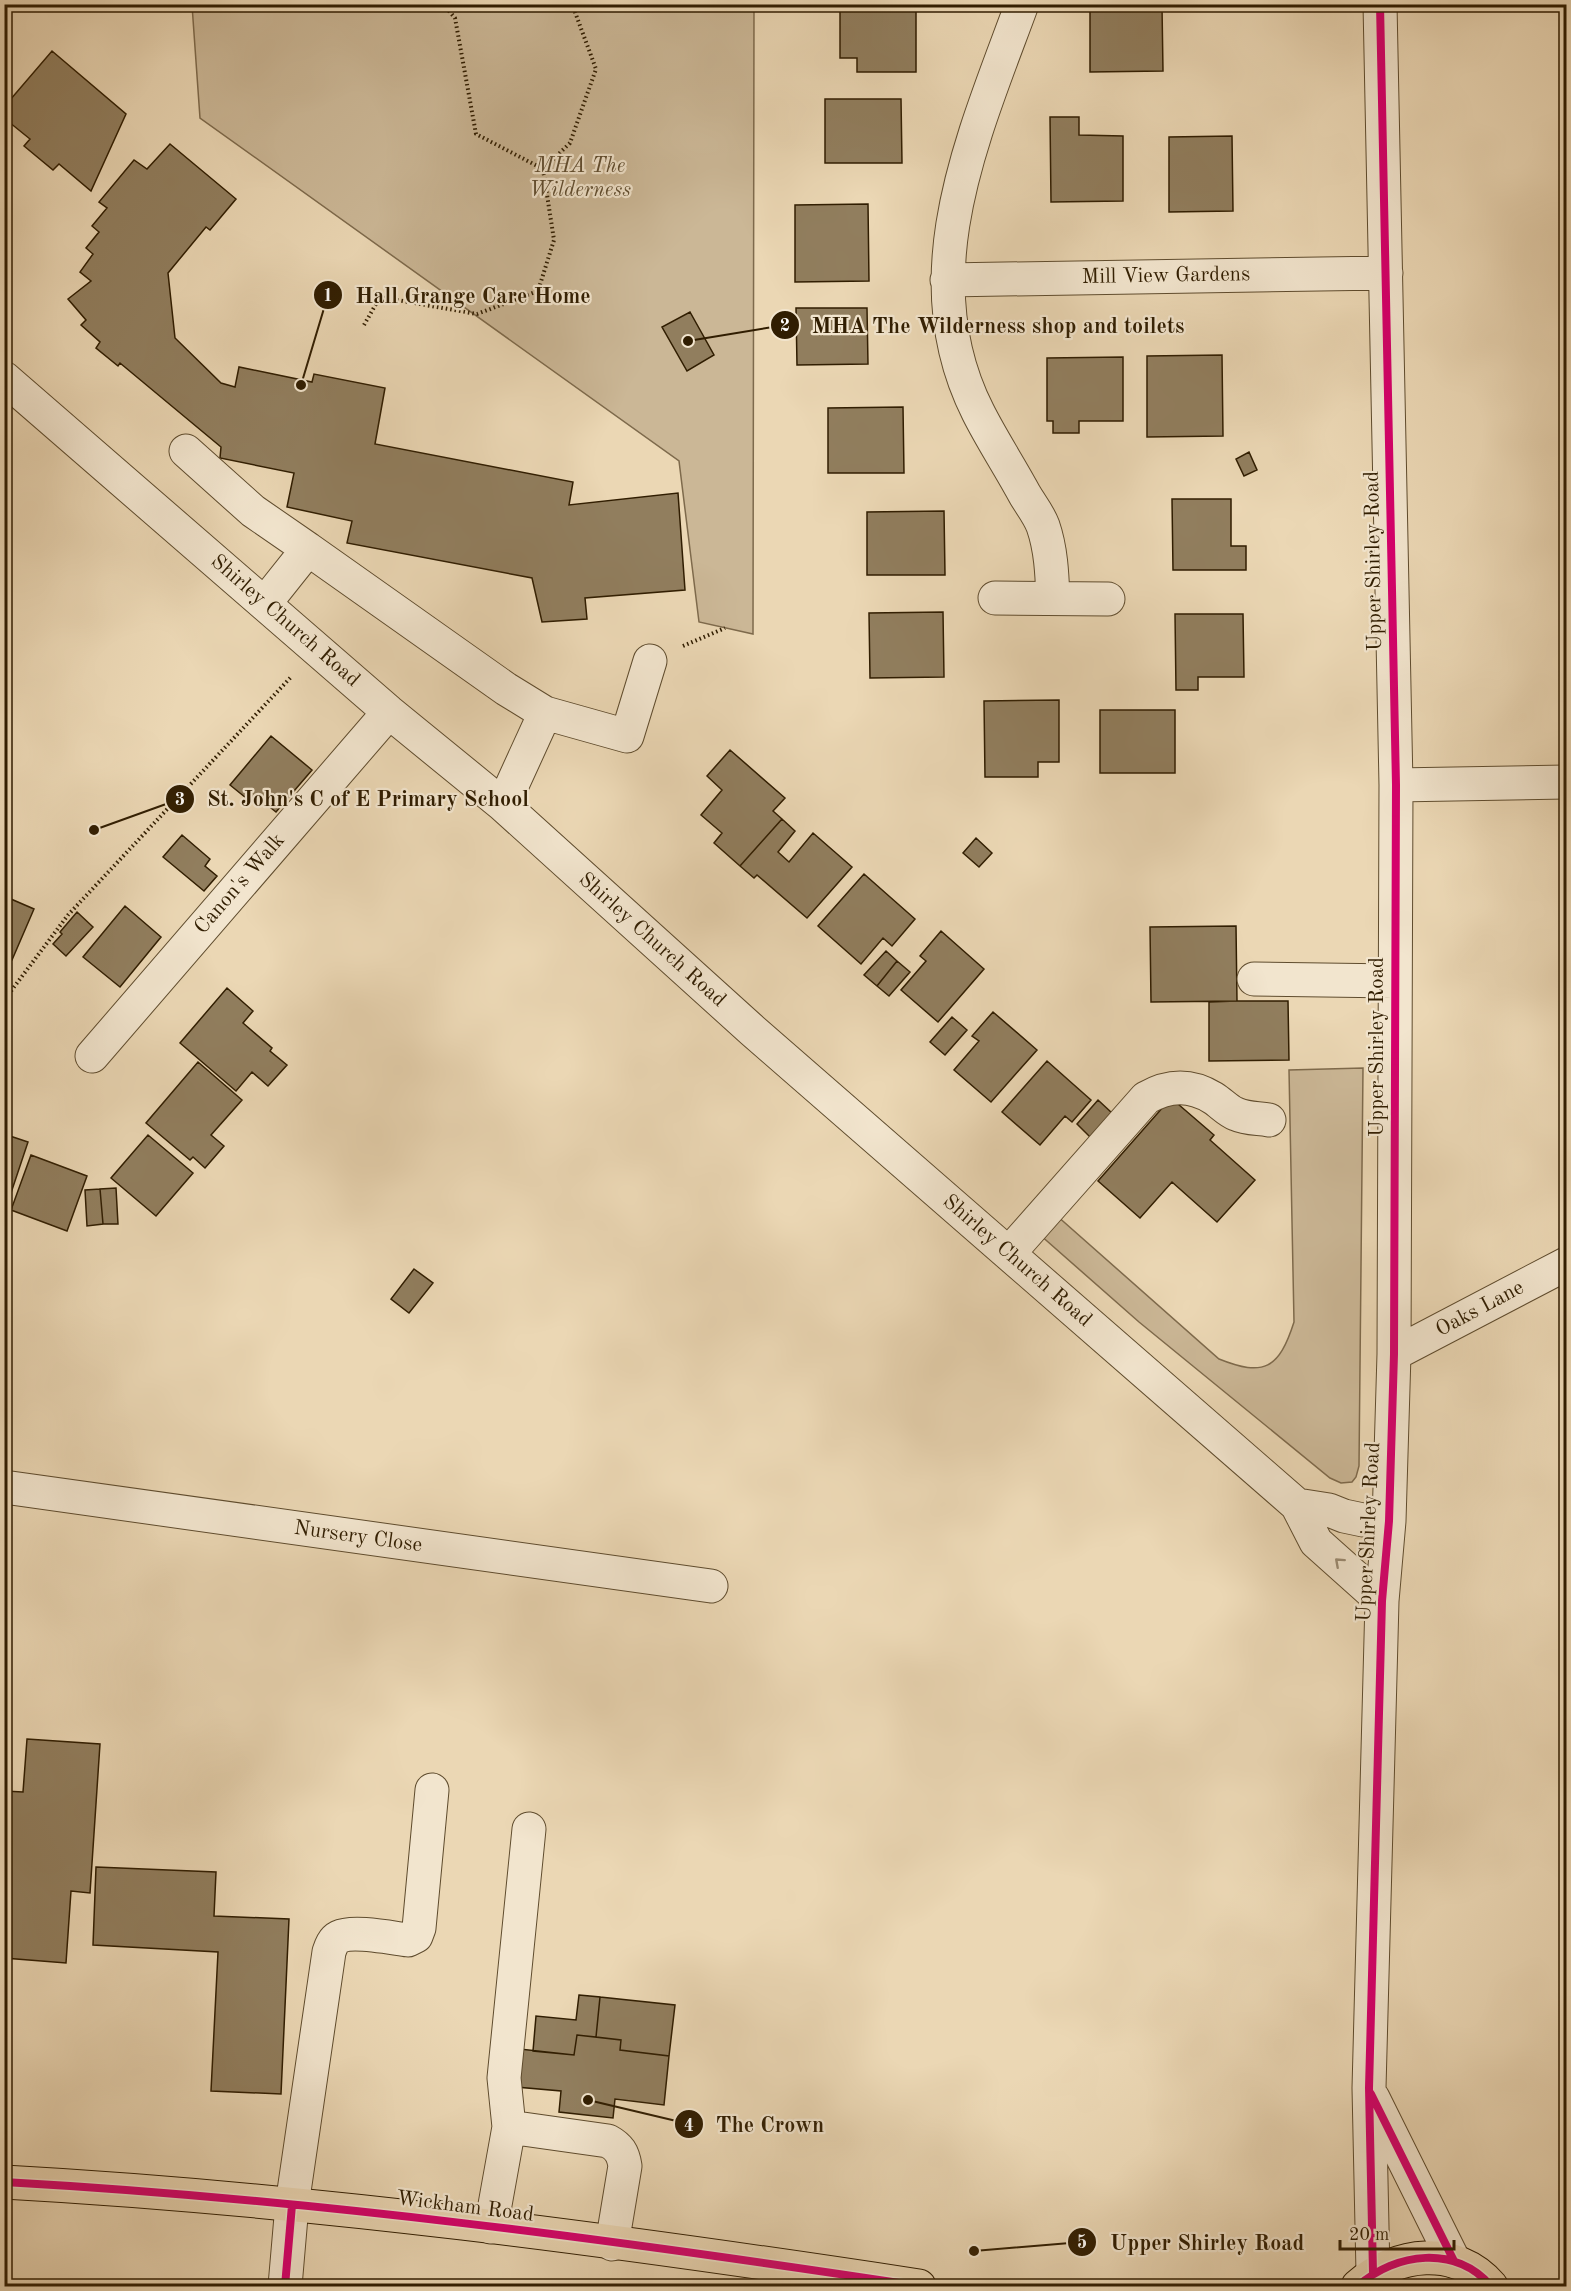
<svg xmlns="http://www.w3.org/2000/svg" width="1571" height="2291" viewBox="0 0 1571 2291" font-family="'Old Standard TT',serif">
<style>
.green{fill:#cbb796;stroke:#7e6a4c;stroke-width:1.5}
.building{fill:#917e5e;stroke:#301d01;stroke-width:1.5}
.lines{fill:none;stroke-linecap:round;stroke-linejoin:round}
.minor-casing{stroke:#5f4c2e;stroke-width:35}
.highway-casing{stroke:#301d01;stroke-width:35}
.path{stroke:#301d01;stroke-width:4;stroke-dasharray:1.5 3;stroke-linecap:butt}
.minor{stroke:#f2e5ce;stroke-width:33}
.highway{stroke:#ebd7b4;stroke-width:33}
.cycleway-casing{stroke:#f2e5ce;stroke-width:11}
.cycleway{stroke:#d6006c;stroke-width:8}
.oneway{stroke:#9b8b72}
.labels{text-anchor:middle;dominant-baseline:central;stroke-width:4.5;stroke-linejoin:round;paint-order:stroke}
.park-label{font-size:21px;font-style:italic;fill:#5e4b2e;stroke:#f2e5ce}
.street-label{font-size:21px;fill:#301d01;stroke:#f2e5ce}
.leader{fill:none;stroke:#301d01;stroke-width:2}
.callout-dot{fill:#301d01;stroke:#f2e5ce;stroke-width:2}
.mark-label{font-size:18px;text-anchor:middle;font-weight:bold;fill:#fff}
.callout-label{font-size:22px;text-anchor:middle;font-weight:bold;fill:#301d01;stroke:#f2e5ce;stroke-width:4.5;stroke-linejoin:round;paint-order:stroke}
</style>
<rect width="100%" height="100%" fill="#ebd7b4"/>
<filter id="stains"><feTurbulence type="fractalNoise" baseFrequency=".00333" numOctaves="4"/><feColorMatrix values="0 0 0 0 .2 0 0 0 0 .09 0 0 0 0 .02 0 0 0 .5 -.17"/></filter>
<radialGradient id="worn" r=".72"><stop offset=".6" stop-color="#630" stop-opacity="0"/><stop offset="1" stop-color="#630" stop-opacity=".3"/></radialGradient>
<!-- green -->
<path class="green" d="M192,5H754L753,634L699,622L679,461L200,118Z
M1363,1068L1359,1466L1356,1477L1352,1482L1341,1483L1330,1478L1139,1322L1039,1234L1056,1215L1219,1359C1264,1377 1279,1369 1294,1322L1289,1070Z"/>
<!-- building -->
<path class="building" d="M840,4H916V72H857V58H840Z
M1162,6L1163,71L1090,72V7Z
M52,51L126,114L91,191L59,164L53,170L24,146L30,139L4,118V107Z
M825,99H901L902,163H825Z
M1050,117H1079V135L1123,136V201L1051,202Z
M1232,136L1233,211L1169,212V137Z
M170,144L236,199L210,230L206,227L168,273L175,338L221,383L235,387L239,367L312,382L314,374L385,388L375,444L573,482L569,505L678,493L685,590L585,598L587,619L542,622L532,578L347,543L352,521L287,507L294,473L220,458L221,447L120,363L118,366L96,348L100,342L81,325L86,320L68,299L91,281L80,272L93,254L86,248L99,232L92,226L107,208L99,202L134,160L147,169Z
M868,204L869,281L795,282V205Z
M796,308H867L868,364L797,365Z
M690,312L714,355L687,371L662,327Z
M1222,355L1223,436L1147,437V356Z
M1123,357V421H1079V433H1053V421H1047V358Z
M903,407L904,473H828V408Z
M1249,452L1257,470L1244,476L1236,459Z
M1172,499H1231V546H1246V570H1173Z
M944,511L945,575H867V512Z
M943,612L944,677L870,678L869,613Z
M1175,614H1243L1244,677H1198V690H1176Z
M1059,700V762H1038V777H985L984,701Z
M1100,710H1175V773H1100Z
M271,736L312,770L276,812L256,796L251,802L230,785Z
M730,750L785,798L773,811L782,819L740,866L714,843L722,833L701,815L722,790L707,776Z
M782,819L795,831L778,852L789,862L813,833L852,867L807,918L757,875L754,878L740,866Z
M182,835L210,859L205,866L217,876L204,891L163,857Z
M976,838L992,853L979,867L963,853Z
M864,874L915,919L892,946L883,938L861,964L818,926Z
M4,896L34,909L12,960L4,956Z
M125,906L161,937L120,987L83,957Z
M77,912L93,927L66,956L53,944L62,934L60,932Z
M1236,926L1237,1001L1151,1002L1150,927Z
M941,931L984,969L938,1022L901,990L926,961L920,956Z
M886,951L897,961L877,986L864,975Z
M897,961L910,972L889,996L877,986Z
M227,988L253,1011L243,1023L272,1048L270,1051L287,1065L268,1086L252,1072L236,1091L180,1043Z
M1237,1001H1288L1289,1060L1209,1061V1002Z
M993,1012L1037,1050L991,1102L954,1070L979,1041L972,1036Z
M952,1017L967,1030L945,1055L930,1042Z
M1047,1061L1091,1100L1072,1122L1065,1116L1040,1145L1002,1112Z
M198,1062L242,1100L211,1135L224,1146L205,1168L193,1157L190,1160L146,1123Z
M1171,1098L1214,1135L1210,1140L1255,1180L1217,1222L1172,1182L1140,1218L1098,1181Z
M1098,1100L1112,1113L1090,1137L1077,1124Z
M4,1134L28,1142L9,1199L5,1197L4,1200Z
M148,1135L193,1173L156,1216L111,1178Z
M31,1155L87,1176L67,1231L11,1210Z
M116,1188L118,1224H103L100,1189Z
M100,1189L103,1224L87,1226L85,1190Z
M414,1269L433,1283L409,1313L391,1299Z
M27,1739L100,1744L90,1893L71,1891L66,1963L4,1958V1791L23,1792Z
M96,1867L216,1872L214,1916L289,1919L281,2094L211,2091L218,1952L93,1945Z
M579,1995L600,1997L596,2037L577,2035L574,2055L533,2051L536,2016L576,2020Z
M600,1997L675,2005L669,2056L620,2050L621,2040L596,2037Z
M577,2035L621,2040L620,2050L669,2056L664,2105L615,2099L613,2118L559,2112L561,2091L516,2087L520,2049L574,2055Z"/>
<g class="lines">
<!-- minor casing -->
<g class="minor-casing">
<path id="minor" d="M1022,4C974,135 909,276 978,412C992,440 1010,467 1025,495C1031,505 1039,515 1043,526C1051,549 1052,574 1053,598
M947,280L1386,273
M4,378L389,712L503,805L753,1031L1297,1505L1316,1542L1382,1601
M186,451L253,511L308,549
M995,598L1108,599
M265,603L308,549L506,689L545,713L503,805
M545,713L627,736L650,661
M1396,785L1566,782
M1254,979L1395,981
M92,1056L389,712
M1009,1253L1146,1098C1169,1085 1190,1084 1213,1098C1221,1103 1228,1111 1236,1114C1247,1119 1258,1118 1269,1120
M1394,1354L1566,1264
M4,1487L711,1586
M1297,1505L1329,1510L1344,1516L1363,1520L1389,1521
M529,1829L504,2078L509,2127L608,2141C619,2147 623,2153 625,2166L612,2244
M1373,2098L1454,2261
M491,2227L509,2127
M1373,2273L1369,2088L1382,1601L1389,1521L1394,1354L1396,785L1380,4
M285,2286L292,2205L329,1952C331,1946 333,1940 339,1937C353,1930 392,1938 408,1940L416,1936L419,1928L432,1790"/>
</g>
<!-- highway casing -->
<g class="highway-casing">
<path id="highway" d="M4,2182C311,2199 616,2240 919,2286
M1358,2286C1396,2252 1456,2245 1491,2286"/>
</g>
<!-- path -->
<path class="path" d="M443,4L455,18L476,134L543,169
M543,169L570,143L596,69L572,4
M364,325L380,297L477,314L538,291L554,240L543,169
M683,646L725,628
M11,991L68,915L292,676"/>
<!-- minor -->
<use href="#minor" class="minor"/>
<!-- highway -->
<use href="#highway" class="highway"/>
<!-- cycleway casing -->
<g class="cycleway-casing">
<path id="cycleway" d="M1371,2094L1454,2261
M4,2182C311,2199 616,2240 919,2286
M1373,2273L1369,2088L1382,1601L1389,1521L1394,1354L1396,785L1380,4
M285,2286L292,2205
M1358,2286C1396,2252 1456,2245 1491,2286"/>
</g>
<!-- cycleway -->
<use href="#cycleway" class="cycleway"/>
</g>
<!-- one-way arrows -->
<defs><path id="oneway-chevron" d="M-2-3.5L2.5 0L-2 3.5" fill="none" stroke-width="1.6" stroke-linecap="round" stroke-linejoin="round" transform="scale(1.5)"/></defs>
<use class="oneway" href="#oneway-chevron" transform="translate(1339 1562) rotate(-138)"/>
<g class="labels">
<!-- park labels -->
<g class="park-label">
<text x="580" y="166">MHA The<tspan x="580" dy="24">Wilderness</tspan></text>
</g>
<!-- street labels -->
<g class="street-label">
<text transform="translate(1166 276) rotate(-1)">Mill View Gardens</text>
<text transform="translate(1374 561) rotate(-91)">Upper Shirley Road</text>
<text transform="translate(285 621) rotate(41)">Shirley Church Road</text>
<text transform="translate(240 884) rotate(-49)">Canon's Walk</text>
<text transform="translate(652 940) rotate(42)">Shirley Church Road</text>
<text transform="translate(1377 1047) rotate(-90)">Upper Shirley Road</text>
<text transform="translate(1017 1261) rotate(41)">Shirley Church Road</text>
<text transform="translate(1480 1309) rotate(-28)">Oaks Lane</text>
<text transform="translate(1369 1532) rotate(-87)">Upper Shirley Road</text>
<text transform="translate(358 1537) rotate(8)">Nursery Close</text>
<text transform="translate(465 2207) rotate(7)">Wickham Road</text>
</g>
</g>
<!-- callouts -->
<path class="leader" d="M301 385L328 295M688 341L785 325M94 830L180 799M588 2100L689 2124M974 2251L1082 2242"/>
<g class="callout-dot">
<circle cx="301" cy="385" r="6"/>
<circle cx="688" cy="341" r="6"/>
<circle cx="94" cy="830" r="6"/>
<circle cx="588" cy="2100" r="6"/>
<circle cx="974" cy="2251" r="6"/>
<circle cx="328" cy="295" r="15"/>
<circle cx="785" cy="325" r="15"/>
<circle cx="180" cy="799" r="15"/>
<circle cx="689" cy="2124" r="15"/>
<circle cx="1082" cy="2242" r="15"/>
</g>
<g class="mark-label">
<text x="328" y="301">1</text>
<text x="785" y="331">2</text>
<text x="180" y="805">3</text>
<text x="689" y="2131">4</text>
<text x="1082" y="2248">5</text>
</g>
<g class="callout-label">
<text x="473" y="303">Hall Grange Care Home</text>
<text x="998" y="333">MHA The Wilderness shop and toilets</text>
<text x="368" y="806">St. John's C of E Primary School</text>
<text x="770" y="2132">The Crown</text>
<text x="1207" y="2250">Upper Shirley Road</text>
</g>
<!-- margin -->
<rect width="1571" height="2291" fill="none" stroke="#ebd7b4" stroke-width="24"/>
<rect x="6" y="6" width="1559" height="2279" fill="none" stroke="#301d01" stroke-width="3"/>
<rect x="12" y="12" width="1547" height="2267" fill="none" stroke="#301d01" stroke-width="1.5"/>
<!-- scale -->
<path d="M1340 2240v9h114v-9" fill="none" stroke="#301d01" stroke-width="3"/>
<text x="1349" y="2240" font-size="18" fill="#301d01" stroke="#f2e5ce" stroke-width="4.5" paint-order="stroke">20 m</text>
<rect width="100%" height="100%" filter="url(#stains)"/>
<rect width="100%" height="100%" fill="url(#worn)"/>
</svg>
